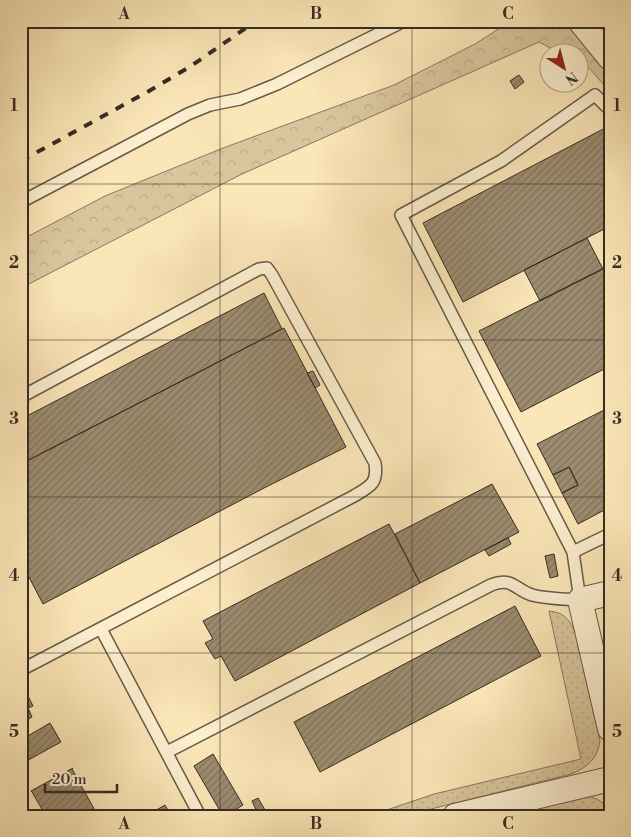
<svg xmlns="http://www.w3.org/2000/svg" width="631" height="837" viewBox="0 0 631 837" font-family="'Libre Bodoni',serif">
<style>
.grass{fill:url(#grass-dots);stroke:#887860}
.forest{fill:url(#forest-crowns);stroke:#887860}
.building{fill:url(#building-hatch);stroke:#362b23}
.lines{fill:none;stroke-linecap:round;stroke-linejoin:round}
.service-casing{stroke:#675a48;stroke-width:14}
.minor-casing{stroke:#675a48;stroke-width:26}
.service{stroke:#fcefd0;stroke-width:11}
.minor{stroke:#fcefd0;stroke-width:24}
.rail{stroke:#362b23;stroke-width:4;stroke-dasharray:9 9;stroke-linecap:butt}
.grid{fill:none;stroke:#362b23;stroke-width:1;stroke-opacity:0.55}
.neatline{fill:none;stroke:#362b23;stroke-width:2}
.grid-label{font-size:16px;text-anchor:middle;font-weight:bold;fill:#362b23}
</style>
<defs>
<pattern id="grass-dots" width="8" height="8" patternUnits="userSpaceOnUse" patternTransform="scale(1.25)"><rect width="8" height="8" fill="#dac69e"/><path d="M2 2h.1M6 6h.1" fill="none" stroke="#bcaa88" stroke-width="1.8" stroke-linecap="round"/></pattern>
<pattern id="forest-crowns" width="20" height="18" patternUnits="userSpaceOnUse" patternTransform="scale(1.25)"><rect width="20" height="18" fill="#dac69e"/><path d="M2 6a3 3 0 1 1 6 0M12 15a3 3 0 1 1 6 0" fill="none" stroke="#bcaa88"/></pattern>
<pattern id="building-hatch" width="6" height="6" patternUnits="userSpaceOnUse" patternTransform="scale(1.25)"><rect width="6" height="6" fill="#9c8c70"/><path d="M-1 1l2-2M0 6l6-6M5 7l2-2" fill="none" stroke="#80735c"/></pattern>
</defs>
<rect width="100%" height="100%" fill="#fbe6b7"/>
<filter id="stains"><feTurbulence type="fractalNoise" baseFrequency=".004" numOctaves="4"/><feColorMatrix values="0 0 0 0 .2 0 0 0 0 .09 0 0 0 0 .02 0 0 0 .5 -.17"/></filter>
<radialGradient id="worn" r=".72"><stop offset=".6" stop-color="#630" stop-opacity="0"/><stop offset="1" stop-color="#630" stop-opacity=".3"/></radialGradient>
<!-- grass -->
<path class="grass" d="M549,611C566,613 569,620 576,634L600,741C598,758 587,768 571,774L403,816H369L434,794L581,759Z
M584,795C595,797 602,801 610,809V816H512Z"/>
<!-- forest -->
<path class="forest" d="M511,21H568L610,74V92L590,69L579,63L578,52H558L539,42L242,174L21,288V240L105,196L223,148L394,85L475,44Z"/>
<!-- building -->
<path class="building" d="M519,75L524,82L515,89L510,81Z
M609,126L610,226L463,302L423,223Z
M587,238L603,269L540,301L524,270Z
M610,265V366L521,412L479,331Z
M264,293L282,329L21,464V419Z
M284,328L346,447L266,487L43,604L21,562V464Z
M313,371L320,385L315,388L307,373Z
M610,407V507L578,524L562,493L578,485L569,467L553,475L537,444Z
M569,467L578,485L562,493L553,475Z
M492,484L519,532L420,583L395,534Z
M389,524L420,583L235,681L221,656L215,659L205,643L213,639L203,621Z
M508,538L511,544L489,556L485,550Z
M554,554L558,576L550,578L545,556Z
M515,606L541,656L320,772L294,722Z
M21,695L23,699L28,696L33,706L28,708L32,717L21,723Z
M50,723L61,742L21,764V740Z
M213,754L243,805L225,816H223L194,766Z
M73,768L72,769L98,816H46L32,792L31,791Z
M258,798L265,810L258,814L252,801Z
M165,805L171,816H146Z"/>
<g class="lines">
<!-- service casing -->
<g class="service-casing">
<path id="service" d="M21,202L188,114L210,105L240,99L277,84L404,21
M21,397L259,269L267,268L272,275L375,463C378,483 371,486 354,496L21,670
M573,552L610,534
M101,629L200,816
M167,752L491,585C513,577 514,589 532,595C547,599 564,599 580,600L573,552L401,215L501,161L595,95L610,110"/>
</g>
<!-- minor casing -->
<g class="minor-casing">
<path id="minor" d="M580,21L610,58
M610,593L580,600L610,729
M455,816L610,779"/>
</g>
<!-- service -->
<use href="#service" class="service"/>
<!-- minor -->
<use href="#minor" class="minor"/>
<!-- rail -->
<path class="rail" d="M21,161L149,91L191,66L256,21"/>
</g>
<!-- grid -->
<path class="grid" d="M220,21V816M412,21V816M21,184H610M21,340H610M21,497H610M21,653H610"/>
<!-- margin -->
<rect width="631" height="837" fill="none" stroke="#fbe6b7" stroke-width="55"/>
<!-- north arrow -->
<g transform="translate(564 68) rotate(144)"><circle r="24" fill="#fcefd0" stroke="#ada18b"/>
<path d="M0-4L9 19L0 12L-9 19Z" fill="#8f2418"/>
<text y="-8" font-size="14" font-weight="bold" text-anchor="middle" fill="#362b23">N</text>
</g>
<!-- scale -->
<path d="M45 784v8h72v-8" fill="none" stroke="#362b23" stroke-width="2.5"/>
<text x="52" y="784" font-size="15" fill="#362b23" stroke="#fcefd0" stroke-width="4" paint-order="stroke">20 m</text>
<rect x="28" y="28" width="576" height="782" class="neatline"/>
<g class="grid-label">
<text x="124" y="19">A</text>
<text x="316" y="19">B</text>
<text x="508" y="19">C</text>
<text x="14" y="111">1</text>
<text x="617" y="111">1</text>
<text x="14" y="268">2</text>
<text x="617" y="268">2</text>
<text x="14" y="424">3</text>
<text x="617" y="424">3</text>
<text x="14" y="581">4</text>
<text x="617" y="581">4</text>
<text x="14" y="737">5</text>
<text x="617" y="737">5</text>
<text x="124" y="829">A</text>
<text x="316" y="829">B</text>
<text x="508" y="829">C</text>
</g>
<rect width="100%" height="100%" filter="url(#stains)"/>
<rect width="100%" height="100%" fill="url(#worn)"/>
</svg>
